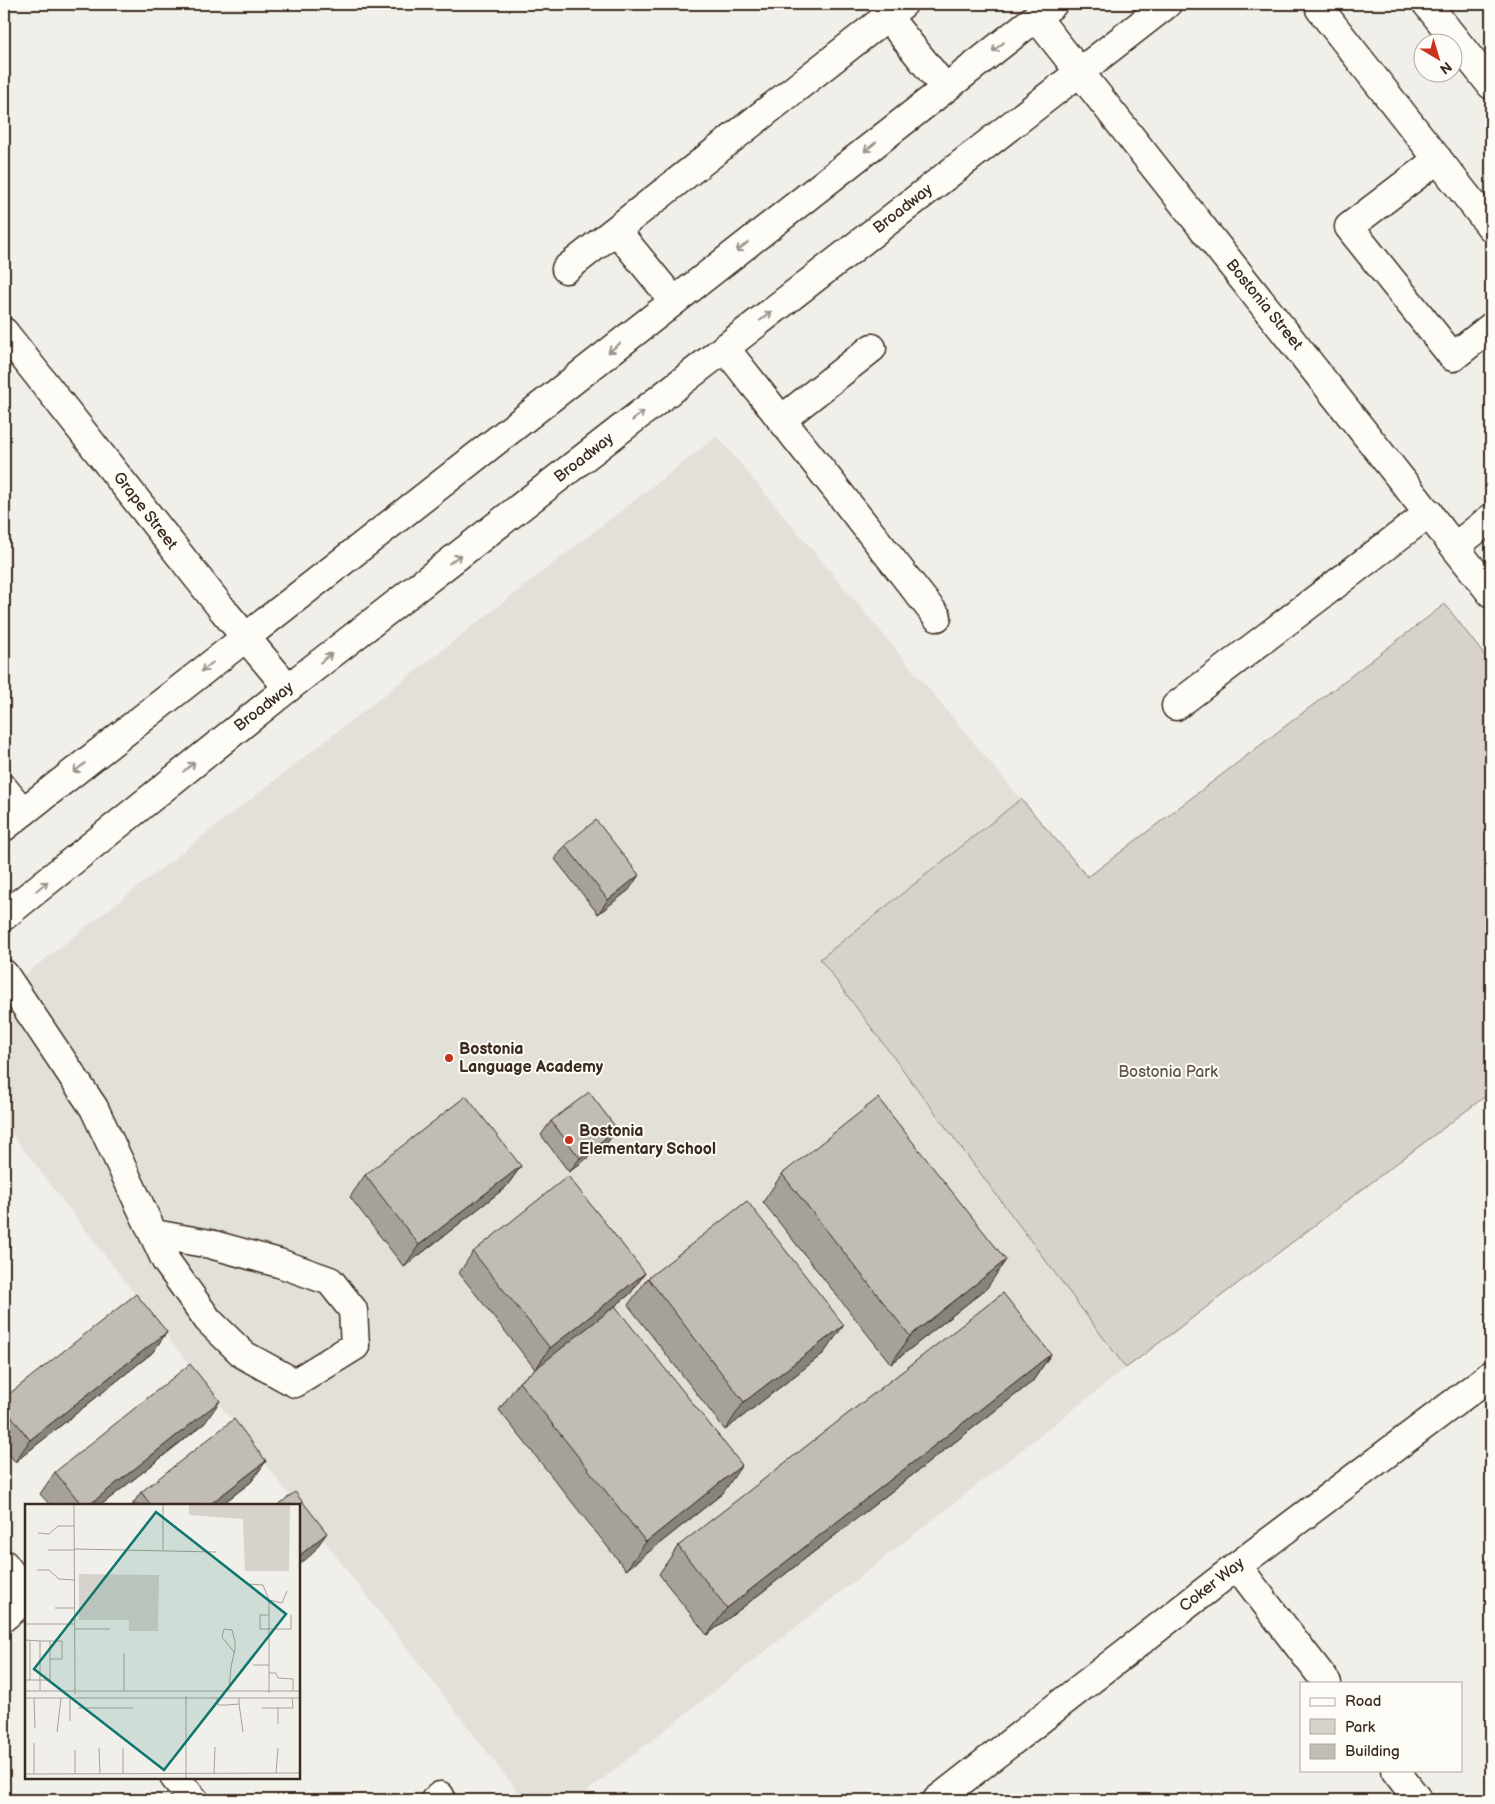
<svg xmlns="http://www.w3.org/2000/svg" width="1495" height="1804" viewBox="0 0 1495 1804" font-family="'Balsamiq Sans',sans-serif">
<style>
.built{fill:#e3e0da}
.green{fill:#d7d2cc;stroke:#897e75}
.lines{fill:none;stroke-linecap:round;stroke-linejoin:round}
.minor-casing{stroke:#3b2a1e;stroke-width:31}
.major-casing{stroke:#3b2a1e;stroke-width:31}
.minor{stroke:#fdfcf7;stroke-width:28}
.major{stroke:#fdfcf7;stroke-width:28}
.wall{fill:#a6a29b;stroke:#3b2a1e}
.shaded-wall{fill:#87847e;stroke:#3b2a1e}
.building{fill:#c1bcb4;stroke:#3b2a1e}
.oneway{stroke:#9c938a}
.poi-dot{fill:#c8321e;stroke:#fdfcf7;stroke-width:2}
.labels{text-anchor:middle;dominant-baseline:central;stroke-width:4;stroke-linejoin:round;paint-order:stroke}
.street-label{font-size:16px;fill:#3b2a1e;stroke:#fdfcf7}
.poi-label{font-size:16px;font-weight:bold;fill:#3b2a1e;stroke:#fdfcf7;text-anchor:start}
.park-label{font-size:16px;fill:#62544a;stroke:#fdfcf7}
.inset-road{fill:none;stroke:#a8a098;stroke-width:1}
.view{fill:#0f766e;fill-opacity:0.15;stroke:#0f766e;stroke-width:2.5}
.inset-edge{fill:none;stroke:#3b2a1e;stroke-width:2.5}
</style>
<rect width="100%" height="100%" fill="#f1efea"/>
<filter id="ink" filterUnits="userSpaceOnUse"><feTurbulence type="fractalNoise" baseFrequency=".02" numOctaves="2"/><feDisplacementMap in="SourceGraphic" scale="10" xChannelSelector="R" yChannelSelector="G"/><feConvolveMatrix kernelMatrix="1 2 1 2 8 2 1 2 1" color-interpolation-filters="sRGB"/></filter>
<g filter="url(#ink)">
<!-- built -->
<path class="built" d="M717,436L1021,799L820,960L1126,1368L576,1800H524L299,1508V1505H297L4,1124V991Z"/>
<!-- green -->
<path class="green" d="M1445,604L1491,664V1092L1126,1368L820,959L1021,799L1088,877Z"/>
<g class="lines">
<!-- minor casing -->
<g class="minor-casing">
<path id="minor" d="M1326,4L1320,9L1491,227
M1427,4L1491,85
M887,16L945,88
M1036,17L1491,593
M1438,159L1349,227L1453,357L1491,327
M616,230L674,301
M566,269L903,4
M4,332L223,610L288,688
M725,348L937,617
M781,420L872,348
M1456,546L1491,518
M1176,706L1429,513
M4,789L23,812
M4,974L94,1108L166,1261L208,1320L244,1355L295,1383L355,1346L353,1310L330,1281L279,1263L210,1244L154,1234
M4,1564L26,1593
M1237,1566L1327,1683
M4,1617L26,1599
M1395,1770L1418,1800
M175,1778L194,1800
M435,1800L440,1796
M937,1800L1237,1566L1491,1375"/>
</g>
<!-- major casing -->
<g class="major-casing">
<path id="major" d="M4,827L1053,4
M4,916L288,688L1167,4"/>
</g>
<!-- minor -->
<use href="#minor" class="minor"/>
<!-- major -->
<use href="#major" class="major"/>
</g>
<!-- wall -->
<path class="wall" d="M565,845L629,890L598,914L555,859Z
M551,1121L617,1129L607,1143L569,1172L541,1135Z
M521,1166L506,1187L404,1267L350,1197L365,1175Z
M782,1174L987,1288L891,1364L763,1202Z
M473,1252L645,1273L630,1294L615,1306L723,1493L626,1570L499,1410L519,1382L535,1369L459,1273Z
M648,1278L824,1353L725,1430L628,1305Z
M167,1332L152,1353L15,1462L4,1447V1398Z
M1051,1354L1032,1382L707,1635L659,1574L678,1546Z
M205,1423L101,1505H50L40,1494L55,1472Z
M266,1461L251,1482L221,1505H132L141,1492Z"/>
<!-- shaded-wall -->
<path class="shaded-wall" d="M639,875L629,890L598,914L608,900Z
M617,1129L607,1143L569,1172L580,1158Z
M521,1166L506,1187L404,1267L419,1245Z
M1006,1260L987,1288L891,1364L910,1336Z
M645,1273L630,1294L535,1370L550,1348Z
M844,1325L824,1353L725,1430L744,1402Z
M167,1332L152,1353L15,1462L30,1440Z
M1051,1354L1032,1382L707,1635L727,1608Z
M220,1401L205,1423L101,1505H89Z
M266,1461L251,1482L221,1505H209Z
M742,1465L723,1493L626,1570L646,1542Z
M327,1533L312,1554L299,1565V1556Z"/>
<!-- building -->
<path class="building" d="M596,820L639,875L608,900L565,845Z
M589,1092L617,1129L580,1158L551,1121Z
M466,1096L521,1166L419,1245L365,1175Z
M878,1098L1006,1260L910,1336L782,1174Z
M568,1176L645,1273L550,1348L473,1252Z
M747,1201L844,1325L744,1402L648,1278Z
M1003,1293L1051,1354L727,1608L678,1546Z
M136,1294L167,1332L30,1440L4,1407V1398Z
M615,1306L742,1465L646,1542L519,1382Z
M190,1364L220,1401L89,1505H82L55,1472Z
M234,1419L266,1461L209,1505H151L141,1492Z
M295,1492L327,1533L299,1556V1505H278Z"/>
<!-- one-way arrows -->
<defs><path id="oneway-shaft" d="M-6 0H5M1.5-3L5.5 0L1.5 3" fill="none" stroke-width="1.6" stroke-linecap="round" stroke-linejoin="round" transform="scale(1.25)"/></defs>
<g class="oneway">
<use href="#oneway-shaft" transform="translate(998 47) rotate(142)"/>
<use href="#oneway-shaft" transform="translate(870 147) rotate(142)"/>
<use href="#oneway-shaft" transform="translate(742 247) rotate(142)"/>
<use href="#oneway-shaft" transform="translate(766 316) rotate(-38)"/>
<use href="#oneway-shaft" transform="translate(614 348) rotate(142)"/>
<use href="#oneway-shaft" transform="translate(638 416) rotate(-38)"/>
<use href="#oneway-shaft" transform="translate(455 559) rotate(-38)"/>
<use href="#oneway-shaft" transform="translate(326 658) rotate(-38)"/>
<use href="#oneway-shaft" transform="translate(207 667) rotate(142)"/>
<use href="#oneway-shaft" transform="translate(189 767) rotate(-39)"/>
<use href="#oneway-shaft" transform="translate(79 768) rotate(142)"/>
<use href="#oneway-shaft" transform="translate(42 886) rotate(-39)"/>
</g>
</g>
<!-- markers -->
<g class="poi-dot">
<circle cx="449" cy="1058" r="5"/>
<circle cx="569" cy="1140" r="5"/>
</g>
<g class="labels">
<!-- street labels -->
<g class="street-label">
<text transform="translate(903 209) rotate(-38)">Broadway</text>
<text transform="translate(1264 305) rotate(51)">Bostonia Street</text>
<text transform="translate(584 458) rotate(-38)">Broadway</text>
<text transform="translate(145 511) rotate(52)">Grape Street</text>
<text transform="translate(264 707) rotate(-38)">Broadway</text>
<text transform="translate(1212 1585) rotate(-38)">Coker Way</text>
</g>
<!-- poi labels -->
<g class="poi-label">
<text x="459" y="1049">Bostonia<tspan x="459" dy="18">Language Academy</tspan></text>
<text x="579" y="1131">Bostonia<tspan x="579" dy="18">Elementary School</tspan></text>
</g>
<!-- park labels -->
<g class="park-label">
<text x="1168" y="1072">Bostonia Park</text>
</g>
</g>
<!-- overview -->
<g transform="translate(25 1504)">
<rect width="275" height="275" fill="#f1efea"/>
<path d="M164,1H265L264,67H220L218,15L164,11ZM54,70L134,71L133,127H104V116H54Z" fill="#d7d2cc"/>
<path class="inset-road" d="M49,1L50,190M13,29L24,30L33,22H49M49,45L191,48M23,46H49M138,46V1M12,66H24L34,75L50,76M222,80L238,81L244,96V189M244,96L257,99L262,87M30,104H50M244,111H235V125H266V111M0,120H50M50,125H85M0,136L15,137V187M99,149V187M25,155H37V137H25M228,161H244M244,169H251L253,174L268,175V187M0,176H25V137H15M5,176V137M204,186L206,163L210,145V137L207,126L199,125L197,133L209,148M0,187H275M161,192V274M0,194H275M9,194L10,224M192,194L193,201H202L214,200V194M275,194V233M214,200L218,228M53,204H108M237,204H268L267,194M253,204V220M45,217V194M32,228L36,194M9,239V270M74,244L75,270M50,246V270M251,269L253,244M0,270L275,269M98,270V244M189,270L190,243"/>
<path class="view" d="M131,8L261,110L139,266L9,165Z"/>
<rect width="275" height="275" class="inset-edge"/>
</g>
<!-- margin -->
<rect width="1495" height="1804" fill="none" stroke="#fdfcf7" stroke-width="20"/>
<rect x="10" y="10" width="1475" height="1784" fill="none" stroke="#3b2a1e" stroke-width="2" filter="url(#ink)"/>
<!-- legend -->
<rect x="1300" y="1682" width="162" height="90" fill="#fdfcf7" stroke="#afa8a0"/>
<rect x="1310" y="1698" width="25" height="8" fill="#fdfcf7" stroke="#afa8a0"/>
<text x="1345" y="1706" font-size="15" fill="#3b2a1e">Road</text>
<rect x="1310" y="1719" width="25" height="15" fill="#d7d2cc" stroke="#afa8a0"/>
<text x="1345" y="1732" font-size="15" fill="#3b2a1e">Park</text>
<rect x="1310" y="1744" width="25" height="15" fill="#c1bcb4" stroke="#afa8a0"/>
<text x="1345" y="1756" font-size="15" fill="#3b2a1e">Building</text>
<!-- north arrow -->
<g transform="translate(1438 58) rotate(142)"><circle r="24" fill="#fdfcf7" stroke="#afa8a0"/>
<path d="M0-4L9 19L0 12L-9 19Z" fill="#c8321e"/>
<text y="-8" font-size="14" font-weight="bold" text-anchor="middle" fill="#3b2a1e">N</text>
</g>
</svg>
